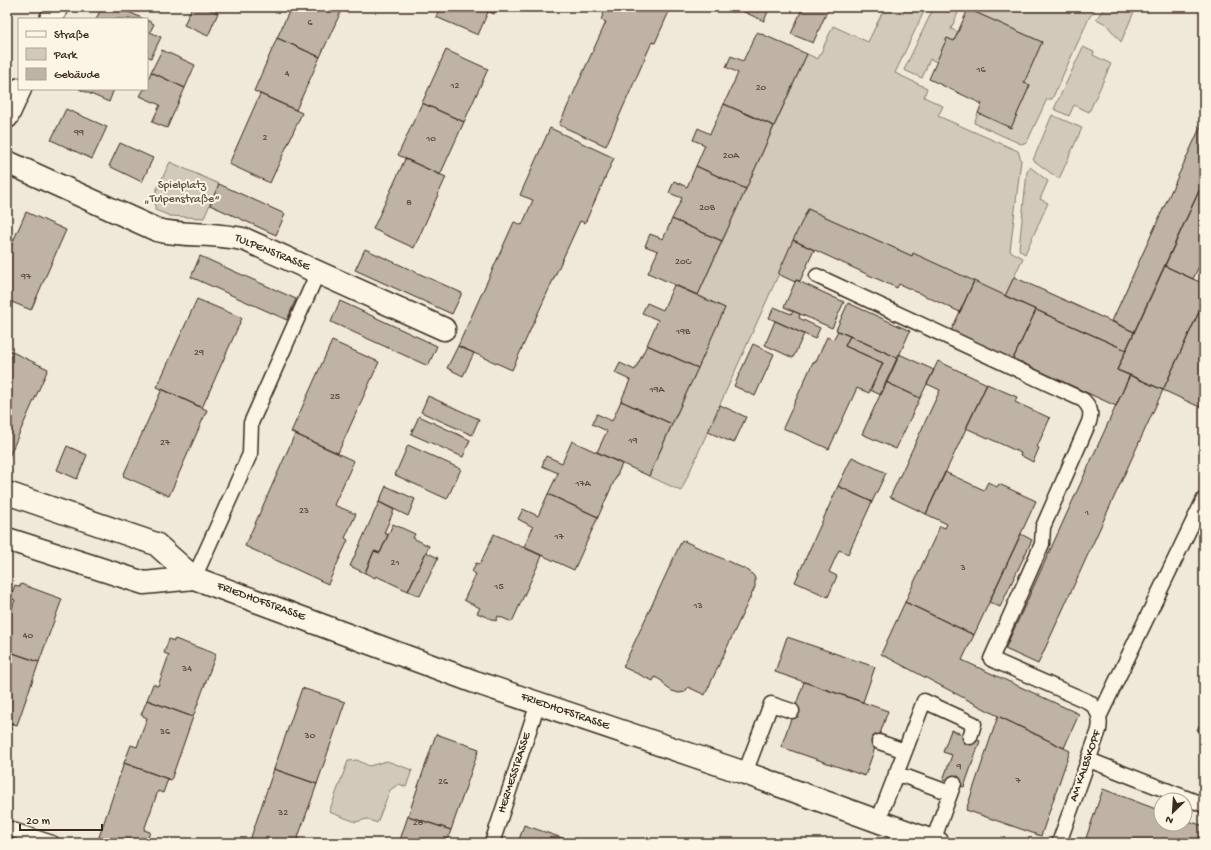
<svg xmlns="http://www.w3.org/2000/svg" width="1211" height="850" viewBox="0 0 1211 850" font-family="'Gochi Hand',sans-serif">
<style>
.green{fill:#d2c9ba;stroke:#867a6c}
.building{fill:#beb3a4;stroke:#3b2a1e}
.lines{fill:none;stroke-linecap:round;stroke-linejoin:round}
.service-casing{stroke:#3b2a1e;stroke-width:17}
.minor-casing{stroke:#3b2a1e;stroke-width:25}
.secondary-casing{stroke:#3b2a1e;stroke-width:25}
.service{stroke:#fcf5e5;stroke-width:14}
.minor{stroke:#fcf5e5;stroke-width:22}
.secondary{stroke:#fcf5e5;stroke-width:22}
.labels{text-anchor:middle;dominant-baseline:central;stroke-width:4;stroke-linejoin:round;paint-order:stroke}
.number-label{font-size:10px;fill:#5c4c40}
.park-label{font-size:12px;fill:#615245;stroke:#fcf5e5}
.street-label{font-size:12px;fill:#3b2a1e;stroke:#fcf5e5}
</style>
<rect width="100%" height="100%" fill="#f0e9d9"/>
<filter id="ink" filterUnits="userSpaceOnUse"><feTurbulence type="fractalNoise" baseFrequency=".025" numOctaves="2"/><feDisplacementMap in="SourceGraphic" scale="8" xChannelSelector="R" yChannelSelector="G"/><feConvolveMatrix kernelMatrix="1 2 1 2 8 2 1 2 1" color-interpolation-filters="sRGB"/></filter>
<g filter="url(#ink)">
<!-- green -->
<path class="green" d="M885,7H926L895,73L927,88L924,97L943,106L938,116L1018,151L1021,160L1010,251L1023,258L1005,296L913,254L912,256L808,209L681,491L649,476L725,308L698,295L807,54L818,59L833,26L868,42Z
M934,7H957L960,8L951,29L958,32L954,41L947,38L937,62L930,59L922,78L904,70Z
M969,7H1097L1089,18L1052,99H1047L1027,142L1021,144L974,123L978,113L1011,128L1030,85L1024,83L1042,42L968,9Z
M1105,7H1136L1121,42L1106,24L1096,19Z
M1083,47L1094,52L1093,55L1111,64L1089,112L1074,105L1069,116L1054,109Z
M1052,115L1082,128L1059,179L1033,160Z
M170,162L219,184L204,218L170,216L155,210L156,191Z
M1030,167L1048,181L1040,199L1048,203L1025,254L1020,251L1019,248L1027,172Z
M357,760L369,766L387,761L412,770L406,787L399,784L390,790L377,823L367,819L356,822L329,812L348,761Z"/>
<!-- building -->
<path class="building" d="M102,7H118L144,19H96Z
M192,7H204L218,13L208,36L184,25Z
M291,7H343L320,57L277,38Z
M440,7H478L488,12L478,35L436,17Z
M478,7H497L494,14Z
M606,7H671L655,43L652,42L606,146L559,125L606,22L601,20Z
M744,7H770L764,21L742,11Z
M803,7H829L813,43L791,34Z
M968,9L1042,42L1024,83L1030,85L1011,128L978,113L982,104L929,79L947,38L954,41Z
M147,20L154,24L150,32L161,37L151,58L147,56Z
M757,32L807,54L774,126L724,104L738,73L726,67L731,56L743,61Z
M277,38L320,57L296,110L254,91Z
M162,50L195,65L185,88L151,72Z
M446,50L488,69L464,122L422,103Z
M151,72L185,88L167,128L152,122L160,105L140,96L144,89H147V82Z
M79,89H114L109,102Z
M260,94L302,113L270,183L229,164Z
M422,103L464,122L440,175L398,155Z
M724,104L774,126L746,189L696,166L705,145L693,140L698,128L710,134Z
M66,109L107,127L92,159L51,140Z
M1204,119V180L1134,332L1112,321Z
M550,128L614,158L585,223L580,221L512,370L458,346L514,222L522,225L533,200L520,195Z
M120,143L153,158L142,182L109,166Z
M405,159L446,177L414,248L373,229Z
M696,166L746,189L722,241L672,219L682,198L669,193L674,181L687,187Z
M1204,180V256L1193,279L1165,266Z
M219,184L285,214L276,235L210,205Z
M808,209L912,256L913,253L974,281L960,312L899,284L897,288L793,240Z
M26,212L66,230L31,310L7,300V255Z
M672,219L722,241L698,295L648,273L658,251L645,246L650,234L663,239Z
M793,240L814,250L800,281L796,280L795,282L778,274Z
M365,249L462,293L452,314L355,270Z
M200,256L296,299L287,320L191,277Z
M1165,266L1204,284V301L1163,390L1117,370Z
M1014,277L1134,332L1126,350L1005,296Z
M796,280L844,302L832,328L784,307Z
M974,281L1036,310L1013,359L951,331Z
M674,285L725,308L698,368L647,345L658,320L642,313L647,303L663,310Z
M197,299L242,318L202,408L157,387Z
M340,301L437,346L428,366L331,322Z
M1204,301V409L1163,390Z
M848,303L910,331L898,358L836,330Z
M774,307L791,314L793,311L800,314L799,318L820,328L815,339L769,318Z
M1036,310L1126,350L1117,370L1130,375L1116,406L1013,359Z
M775,321L804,334L793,358L765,345Z
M838,331L850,336L845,346L883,363L869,393L857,388L829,449L783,428L813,362L815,363L827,337L833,340Z
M850,336L898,358L881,395L870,390L883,363L845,346Z
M332,341L379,362L338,453L291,432Z
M753,344L774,354L755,396L734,386Z
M647,345L698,368L672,424L621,401L630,380L615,373L620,363L635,370Z
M458,346L474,353L463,376L447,368Z
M8,350L48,369L7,461V352Z
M899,354L934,370L920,398L886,382Z
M938,361L987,384L926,514L890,497L940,390L927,384Z
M1130,375L1163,390L1038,664L1005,649Z
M886,382L920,398L896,449L862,434Z
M987,384L1017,397L1015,402L1050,418L1037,447L1039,448L1033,462L1020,455L1021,453L966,428Z
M162,389L207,410L169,496L123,476Z
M428,396L479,419L472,435L421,412Z
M621,401L672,424L649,476L597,452L607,431L592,424L597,414L612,421Z
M720,405L746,417L734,443L708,432Z
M419,416L470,440L463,457L411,434Z
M295,434L354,461L334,505L356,514L345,538L348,540L328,584L245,546Z
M572,441L622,464L598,517L548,494L558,473L542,466L546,456L562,463Z
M408,445L461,469L447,499L395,475Z
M67,446L87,455L77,479L57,470Z
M852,457L886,473L872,502L838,486Z
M945,472L984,490L988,482L997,487L999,484L1036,501L974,635L905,602L940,526L945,528L947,524L926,514Z
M386,486L415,499L408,516L379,502Z
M838,486L872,502L848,554L839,550L829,572L837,576L828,597L795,582Z
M548,494L598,517L574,570L524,547L533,527L518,519L523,509L538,516Z
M379,502L394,510L384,533L388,535L380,553L374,551L365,573L350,566Z
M393,524L415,534L413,538L429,546L408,591L376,576L375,578L365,573L374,551L380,553Z
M494,534L542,556L512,622L498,616L496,621L477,613L480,608L464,600L476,574L472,572L476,563L480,564Z
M1021,534L1032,540L1000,607L989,602Z
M682,540L749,571L754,576L755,579V587L705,695L688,687L685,692L679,693L672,691L666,687L662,681L655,677L653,681L623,667Z
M426,552L438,558L420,596L408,591Z
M21,584L62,599L39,662L7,651V622L15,600L10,598L15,585L20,587Z
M905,602L974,635L962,660L1079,714L1064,748L998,716L881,654Z
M787,637L875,667L863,702L775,672Z
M169,639L174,641L175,639L216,654L193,717L147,700L153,684L158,686L169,655L164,653Z
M7,651L39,662L17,725L7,722Z
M804,682L888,711L865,776L781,747Z
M302,688L345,702L317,784L274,769Z
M147,700L193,717L171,780L124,763L131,745L137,747L147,718L141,715Z
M1204,715V733L1197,730Z
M998,716L1070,751L1041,836L966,810Z
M7,722L13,724L9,739L7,738Z
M951,730L980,741L964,787L943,780L952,755L943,752Z
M436,734L479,749L451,830L408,816Z
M124,763L168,779L163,793L158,791L144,830L150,832L146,843H97Z
M274,769L317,784L296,843H249Z
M1103,789L1161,811V824H1185V820L1204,826V843H1101L1086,838Z
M408,816L451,830L446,843H399Z
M524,825L577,843H518Z"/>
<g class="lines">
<!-- service casing -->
<g class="service-casing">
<path id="service" d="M817,276L1083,400C1090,407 1092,412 1089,422L1043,527L1042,544L991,659L1089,702C1099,710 1101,718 1099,730L1059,843
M194,578L250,454L251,423L318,272
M1100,715L1204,499
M905,751L924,701L974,724L970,737
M1089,760L1204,805
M745,773L771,704L792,711
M896,773L950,793
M878,821L905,751L879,742
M7,828L52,843
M933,841L954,783
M492,843L538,703"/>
</g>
<!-- minor casing -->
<g class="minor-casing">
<path id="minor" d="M51,19L57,7
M7,117L20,89
M7,162L157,230C186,237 215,232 246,240L444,329"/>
</g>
<!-- secondary casing -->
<g class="secondary-casing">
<path id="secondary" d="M7,493L156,544L194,578L475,682L745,773L938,843
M7,539L144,583L194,578"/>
</g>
<!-- service -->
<use href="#service" class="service"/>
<!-- minor -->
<use href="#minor" class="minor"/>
<!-- secondary -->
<use href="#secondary" class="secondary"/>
</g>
</g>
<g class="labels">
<!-- number labels -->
<g class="number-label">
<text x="310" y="23">6</text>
<text x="981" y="70">16</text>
<text x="287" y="74">4</text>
<text x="455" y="86">12</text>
<text x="761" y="88">20</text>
<text x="79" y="133">99</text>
<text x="265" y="138">2</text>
<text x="431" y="139">10</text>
<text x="731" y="156">20A</text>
<text x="409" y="203">8</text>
<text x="707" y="208">20B</text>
<text x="683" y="262">20C</text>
<text x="26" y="277">97</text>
<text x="683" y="332">19B</text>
<text x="199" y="353">29</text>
<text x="657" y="390">19A</text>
<text x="335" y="397">25</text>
<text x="633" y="441">19</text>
<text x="165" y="443">27</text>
<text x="583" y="484">17A</text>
<text x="304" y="511">23</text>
<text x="1087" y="513">1</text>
<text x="559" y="537">17</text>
<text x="395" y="563">21</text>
<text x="963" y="568">3</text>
<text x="499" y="587">15</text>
<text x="698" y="606">13</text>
<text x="28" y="636">40</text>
<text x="187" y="669">34</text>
<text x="165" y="732">36</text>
<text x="310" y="736">30</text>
<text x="959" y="767">9</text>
<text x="1018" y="781">7</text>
<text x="443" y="782">26</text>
<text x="283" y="813">32</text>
<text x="418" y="823">28</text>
</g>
<!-- park labels -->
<g class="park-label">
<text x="182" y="186">Spielplatz<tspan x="182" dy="14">„Tulpenstraße“</tspan></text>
</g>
<!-- street labels -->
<g class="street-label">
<text transform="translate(272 253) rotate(22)">TULPENSTRASSE</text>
<text transform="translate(261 602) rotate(20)">FRIEDHOFSTRASSE</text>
<text transform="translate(565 712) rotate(19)">FRIEDHOFSTRASSE</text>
<text transform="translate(1086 766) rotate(-71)">AM KALBSKOPF</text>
<text transform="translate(515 773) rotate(-72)">HERMESSTRASSE</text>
</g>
</g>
<!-- margin -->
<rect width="1211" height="850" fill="none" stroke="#fcf5e5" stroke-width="24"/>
<rect x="12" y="12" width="1187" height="826" fill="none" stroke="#3b2a1e" stroke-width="1.5" filter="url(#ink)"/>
<!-- legend -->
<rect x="18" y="18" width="130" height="72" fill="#fcf5e5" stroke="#afa495"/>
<rect x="26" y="31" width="20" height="6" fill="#fcf5e5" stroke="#afa495"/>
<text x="54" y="38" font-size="12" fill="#3b2a1e">Straße</text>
<rect x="26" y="48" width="20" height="12" fill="#d2c9ba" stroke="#afa495"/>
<text x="54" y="58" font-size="12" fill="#3b2a1e">Park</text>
<rect x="26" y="68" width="20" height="12" fill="#beb3a4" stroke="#afa495"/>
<text x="54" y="78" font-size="12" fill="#3b2a1e">Gebäude</text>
<!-- north arrow -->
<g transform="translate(1173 812) rotate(205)"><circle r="19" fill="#fcf5e5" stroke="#afa495"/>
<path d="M0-3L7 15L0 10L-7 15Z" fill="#3b2a1e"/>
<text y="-6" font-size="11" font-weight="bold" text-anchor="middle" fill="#3b2a1e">N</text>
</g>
<!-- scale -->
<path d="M20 824v6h82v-6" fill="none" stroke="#3b2a1e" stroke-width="2"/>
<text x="26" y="824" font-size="12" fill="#3b2a1e" stroke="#fcf5e5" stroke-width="3" paint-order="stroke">20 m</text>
</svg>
